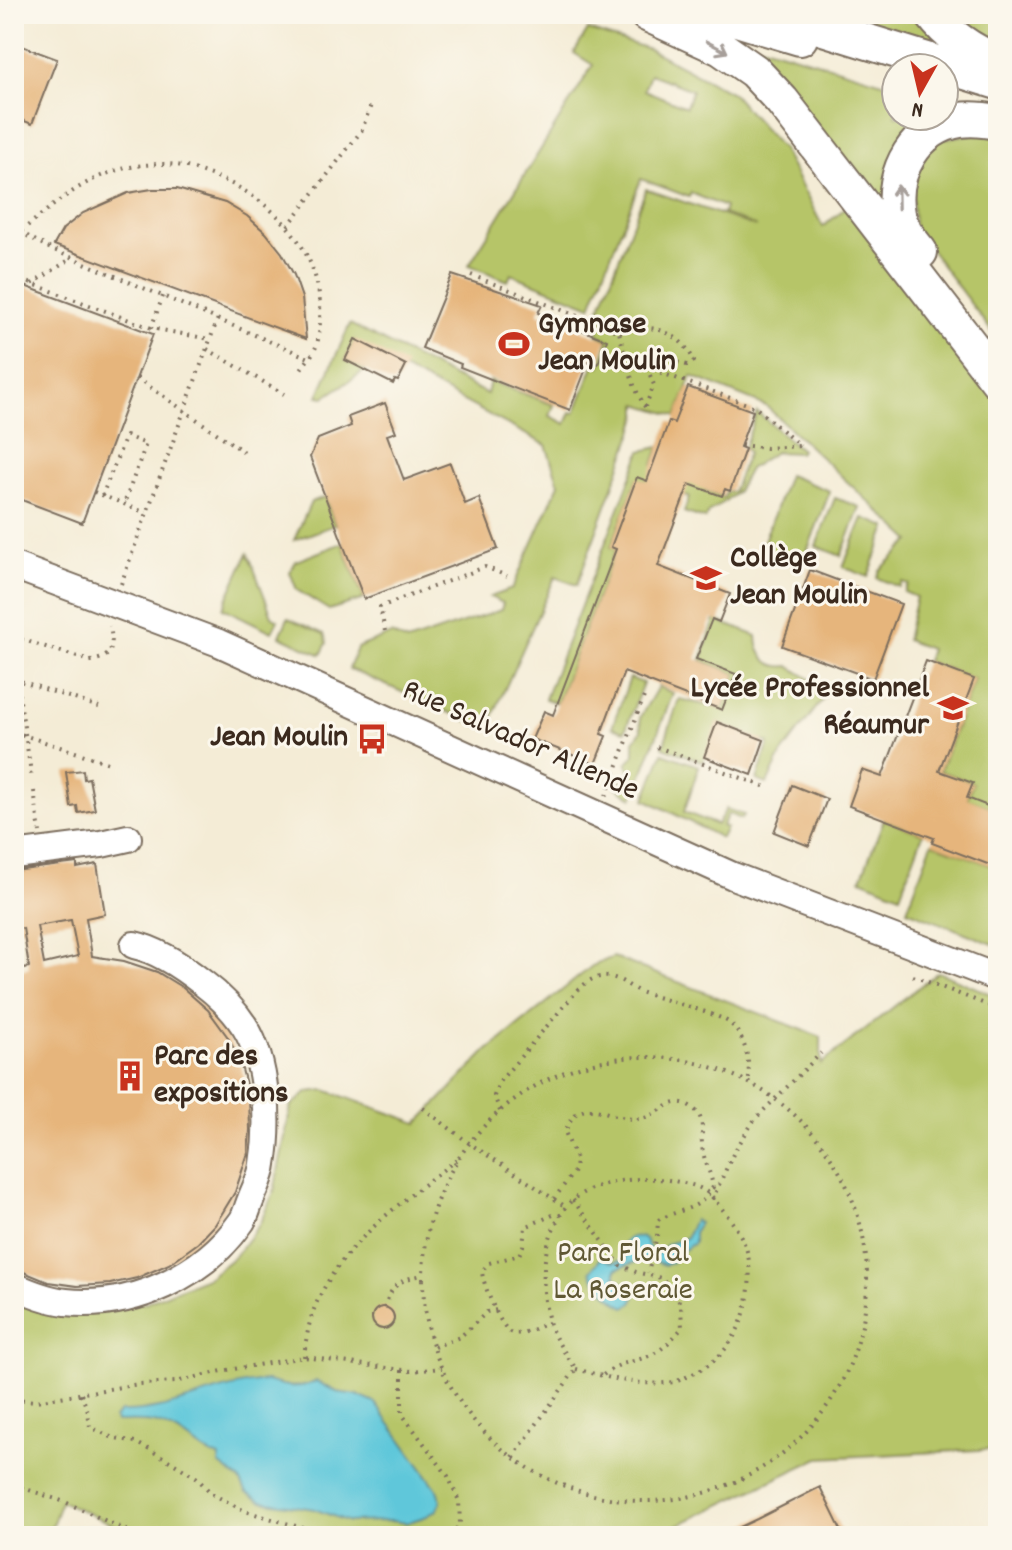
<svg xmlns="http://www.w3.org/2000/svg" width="1012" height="1550" viewBox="0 0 1012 1550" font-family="Dekko,sans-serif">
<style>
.green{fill:#b6c568;stroke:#787843;stroke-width:2;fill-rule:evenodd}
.water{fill:#5ec7da;stroke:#4c787c;stroke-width:2}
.building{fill:#e6b57c;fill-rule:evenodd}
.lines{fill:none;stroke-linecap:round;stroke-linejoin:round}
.minor-casing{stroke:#7c6e5e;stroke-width:30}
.major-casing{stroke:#7c6e5e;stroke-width:38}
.path{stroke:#7c6e5e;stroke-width:4;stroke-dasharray:2 6;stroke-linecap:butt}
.minor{stroke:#fff;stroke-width:26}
.major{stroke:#fff;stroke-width:34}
.oneway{stroke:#a79f9a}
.labels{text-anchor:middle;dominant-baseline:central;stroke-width:6;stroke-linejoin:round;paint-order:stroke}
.poi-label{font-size:32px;font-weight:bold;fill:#3b2a1e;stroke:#fbf7ec;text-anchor:start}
.street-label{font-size:32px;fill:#3b2a1e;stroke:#fbf7ec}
.park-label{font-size:32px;fill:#605834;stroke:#fbf7ec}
</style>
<rect width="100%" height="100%" fill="#fbf7ec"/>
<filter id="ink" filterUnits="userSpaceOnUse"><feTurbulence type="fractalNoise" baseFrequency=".0125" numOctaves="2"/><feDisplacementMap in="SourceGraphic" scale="16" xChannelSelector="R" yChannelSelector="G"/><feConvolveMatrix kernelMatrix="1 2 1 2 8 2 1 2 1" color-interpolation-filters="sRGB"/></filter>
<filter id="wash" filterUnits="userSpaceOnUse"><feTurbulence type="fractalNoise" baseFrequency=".006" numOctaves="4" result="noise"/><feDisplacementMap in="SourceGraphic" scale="32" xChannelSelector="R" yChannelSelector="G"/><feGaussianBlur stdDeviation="1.8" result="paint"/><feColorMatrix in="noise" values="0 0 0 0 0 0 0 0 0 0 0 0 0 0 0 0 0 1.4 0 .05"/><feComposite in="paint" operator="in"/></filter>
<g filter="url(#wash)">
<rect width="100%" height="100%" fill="#f4ecd6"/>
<!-- green -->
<path class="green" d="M833,14H928L948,49Z
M952,14H998V45L979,38Z
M588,30L649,49L732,93L782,149L823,227L852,202L998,391V810L967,799L973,783L940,771L974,679L926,661L930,649L906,640L916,597L904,592L908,584L902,582L899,587L877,578L880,570L911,541L766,406L692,376L677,416L638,404V415L633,432L577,585L555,577L487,729L349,669L357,648L391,634L407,642L501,610L503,603L490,597L512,589L559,484L546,445L401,368L355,340L345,360L366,370L325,397L318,396L350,324L487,394L490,381L554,405L550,416L566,424L571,412L575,413L594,365L600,366L609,340L597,334L603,319L597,316L646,189L757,227L723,214L725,207L691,193L689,197L641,179L591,306L511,274L508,281L469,265L593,65L574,53ZM650,74L692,90L686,107L644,90Z
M743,40L896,86V116H943L893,223L740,49Z
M998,130V340L914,228L911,171L934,140Z
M757,412L801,450L799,453L775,452L749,469L736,493L708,513L705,519L684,512L689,497L637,478L611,547L616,549L557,703L545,699L641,451L659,447L653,464L706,484L705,491L724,498L726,492H733L748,452L744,448Z
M788,475L830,491L801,567L760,552Z
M325,497L335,525L294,540L311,502Z
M835,498L860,507L841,556L816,546Z
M863,518L887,527L868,577L843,567Z
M342,543L364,599L329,610L297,590L290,572L296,561Z
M248,553L272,616L278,620L272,632L223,608Z
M288,618L324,634L327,643L321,655L280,636Z
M715,620L757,636C757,655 769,669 789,666L826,689V695L781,755L767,784L757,780L769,743L718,723L703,762L663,747L679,699L723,709L736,674L701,660Z
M630,678L643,683L625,731L612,727Z
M658,687L673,693L633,798L616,787L621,781L627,784L632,774L627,764L634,755V741L641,731L640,717Z
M663,753L699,766L684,812L717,825L726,809L744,815L742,819L728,814L722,826L726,828L721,838L645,799Z
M884,819L923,834L900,895L861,879Z
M932,843L998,868V946L907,910Z
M613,957L821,1037V1064L938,972L998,997V1449L819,1458L655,1536H139L61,1501L48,1536H14V1296L144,1303L209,1277L234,1257L259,1225L274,1192L291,1106L308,1092L325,1090L418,1123L487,1051L592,966Z"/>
<!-- water -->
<path class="water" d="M694,1220L699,1223L694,1231V1243L684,1250L670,1251L674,1258L672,1263L665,1265L647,1258L616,1269V1277L635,1292C635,1301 633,1304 625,1307C614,1302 594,1282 591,1271L601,1258L613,1262L626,1260L622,1246C629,1235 635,1235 645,1239L650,1249L648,1253C659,1255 661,1252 667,1244L686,1238Z
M267,1381C284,1386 300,1390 316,1381L337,1392L357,1395L375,1403L439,1492L441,1501L437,1510L427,1516L406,1523L392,1521L349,1522L314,1509L261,1501L246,1492L240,1480L219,1464L220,1457C201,1454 188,1435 169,1428C153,1420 134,1422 116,1422L114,1418L120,1412C169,1414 217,1384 267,1381Z"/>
<g id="blocks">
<!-- building -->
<path class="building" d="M14,43L57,59L32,124L14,117Z
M152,189H177L225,203L247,216L266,233L282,253L294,275L302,298L306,339L54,245L63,229L83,213L128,193Z
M452,275L542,305L538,313L607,340L598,364L589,361L570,410L460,367L461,364L422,348Z
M14,282L153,334L82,523L14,497Z
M355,339L406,365L398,381L395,380L393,384L345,360Z
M688,387L753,411L740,447L745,449L730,491L725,489L722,496L689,484L658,566L730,594L719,622L712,619L696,659L736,674L722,710L624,672L601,734L606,736L595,764L532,739L544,711L553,715L616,549L611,547L637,477L647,481L669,421L674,423Z
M385,403L396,432L387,435L404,480L450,463L465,504L479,498L498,549L364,599L310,457L318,439L351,426L348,417Z
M810,570L901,604L873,679L782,646Z
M926,661L974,679L939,771L973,783L967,798L998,810V868L932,843L934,838L849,806L862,770L882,777Z
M717,722L764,740L752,775L704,757Z
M83,770L84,779L89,778L95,810L78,813L77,806L71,807L66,772Z
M792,785L827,799L809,846L774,832Z
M77,863V868L97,864L105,914L86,918L92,956L124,961L157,972L183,988L208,1010L227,1036L239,1058L249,1096L250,1130L248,1153L235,1192L215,1225L198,1243L169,1264L137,1278L110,1284L77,1286L48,1282L14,1268V974L29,967L23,928L14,930V871ZM71,920L78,956L44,964L37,926Z
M372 1318a11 11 0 1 1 22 0a11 11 0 1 1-22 0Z
M820,1487L844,1536H721L757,1519Z"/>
</g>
</g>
<g filter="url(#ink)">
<use href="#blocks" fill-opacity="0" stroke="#7c6e5e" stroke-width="2"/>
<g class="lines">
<!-- minor casing -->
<g class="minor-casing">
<path id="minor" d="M14,566L219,643L733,876L998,978
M14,855L101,844L128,838
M14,1286C31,1293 48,1300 66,1302C132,1309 204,1276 242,1221C246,1215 248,1206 251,1199C255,1188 262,1176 263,1164C270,1123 267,1063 245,1027C234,1010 219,995 203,983C184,968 158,950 134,945"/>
</g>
<!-- major casing -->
<g class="major-casing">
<path id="major" d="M647,14L721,48L754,71L782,101L998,381
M720,14L800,38
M778,14L998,82
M932,14C949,37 972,51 998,62
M920,252C911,241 901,229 898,214C890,172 916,127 960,120C972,118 987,120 998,122"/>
</g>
<!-- path -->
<path class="path" d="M288,226L362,130L372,102
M14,230L20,232C67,194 99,164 164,164C178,164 192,168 205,173C269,194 324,248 320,319C320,328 319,341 315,349C312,356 305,363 301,369
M20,232L49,248L309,358
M471,275L619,332L626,360L755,407L800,446
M14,277L151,328L209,339
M32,284L72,258
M151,328L163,296
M620,332C649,321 681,331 694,361L687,365L655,356L643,358L654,385L645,407
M207,349L284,394
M626,361L635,388L645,407
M137,378L244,452
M741,445L766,448L800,446
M94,492L146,513
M102,496L126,436L146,444L124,504
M121,584L218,318
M385,631L380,607L485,567L507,576
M14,637L90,661C115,658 113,645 110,626
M14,662L32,779
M14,679L99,707
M14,732L109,763
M657,747L769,788
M34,791L40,832
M606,796L645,694
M913,976L998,1009
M423 1279a222 222 0 1 1 444 0a222 222 0 1 1-444 0Z
M423,1108L469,1143L566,1207
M500,1111L494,1096L499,1082L577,991C587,981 595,975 610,977C623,979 631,989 643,993C661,999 721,1014 731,1024C747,1041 749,1060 749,1082
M554,1199L575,1170L576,1159L565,1132C568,1125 571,1116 579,1112C597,1104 620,1121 639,1119C661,1117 673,1090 695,1110C705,1119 701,1133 702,1145C703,1160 711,1172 713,1187C700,1211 681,1208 658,1220L657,1236L648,1273
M573,1200L620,1265L636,1272L661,1278L675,1292L681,1306L682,1328C673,1338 663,1350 651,1355C631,1364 621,1360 602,1376
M385,1308C390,1285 401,1279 423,1275
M549,1323C538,1326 523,1336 512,1333C501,1330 482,1282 482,1271L489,1263L519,1255L523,1246L525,1227L553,1215H561
M434,1347L460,1337L487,1312L497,1310
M304,1357C306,1339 309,1319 317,1302C344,1242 405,1199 456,1160
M576,1369C610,1378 639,1387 674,1382C682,1380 689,1375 697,1372C737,1351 753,1306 749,1262C747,1238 728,1216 713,1198
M402,1370V1414L448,1476L459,1501L460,1524L451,1536
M81,1394L88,1411L90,1427L111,1437L135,1442L163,1457L196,1477L212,1494L245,1511L330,1536
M14,1399L36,1401L139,1384L176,1382L222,1371L304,1357L411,1371L442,1368
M513,1457L576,1369C566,1354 553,1338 549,1321C539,1284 542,1240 565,1208C585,1180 644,1175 674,1181C689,1184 703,1186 713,1198L734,1152L755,1119L821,1053
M14,1485L65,1502L139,1536"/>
<!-- minor -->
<use href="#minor" class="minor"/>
<!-- major -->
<use href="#major" class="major"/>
</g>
<!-- one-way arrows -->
<defs><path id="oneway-shaft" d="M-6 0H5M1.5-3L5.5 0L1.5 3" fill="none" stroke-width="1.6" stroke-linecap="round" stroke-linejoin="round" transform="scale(2)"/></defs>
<g class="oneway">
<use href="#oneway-shaft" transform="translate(717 47) rotate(28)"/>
<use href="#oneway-shaft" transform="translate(898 197) rotate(-91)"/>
</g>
</g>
<!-- icons -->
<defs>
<g id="stadium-bare" transform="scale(2.4)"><path d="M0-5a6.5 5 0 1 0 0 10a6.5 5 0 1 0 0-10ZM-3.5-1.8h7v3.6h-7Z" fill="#c8321e" stroke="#fbf7ec" stroke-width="2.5" paint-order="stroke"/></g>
<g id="school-bare" transform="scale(2.4)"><path d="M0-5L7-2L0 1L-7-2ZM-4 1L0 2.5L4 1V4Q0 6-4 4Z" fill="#c8321e" stroke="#fbf7ec" stroke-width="2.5" paint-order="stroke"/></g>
<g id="bus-bare" transform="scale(2.4)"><path d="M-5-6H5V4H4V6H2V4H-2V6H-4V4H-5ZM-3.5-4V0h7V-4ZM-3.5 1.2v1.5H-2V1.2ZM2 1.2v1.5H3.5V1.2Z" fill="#c8321e" stroke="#fbf7ec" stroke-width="2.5" paint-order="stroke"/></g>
<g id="building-bare" transform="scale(2.4)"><path d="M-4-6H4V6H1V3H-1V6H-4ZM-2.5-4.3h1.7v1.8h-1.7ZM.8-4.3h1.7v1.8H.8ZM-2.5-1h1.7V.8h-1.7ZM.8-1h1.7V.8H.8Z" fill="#c8321e" stroke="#fbf7ec" stroke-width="2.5" paint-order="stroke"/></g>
</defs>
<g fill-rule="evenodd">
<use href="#stadium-bare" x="514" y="344"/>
<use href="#school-bare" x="706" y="578"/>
<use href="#school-bare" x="953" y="708"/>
<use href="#bus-bare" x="372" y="739"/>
<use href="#building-bare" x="130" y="1076"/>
</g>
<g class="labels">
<!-- poi labels -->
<g class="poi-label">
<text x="538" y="326">Gymnase<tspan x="538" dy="37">Jean Moulin</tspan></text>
<text x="730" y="560">Collège<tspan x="730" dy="37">Jean Moulin</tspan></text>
<text x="929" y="690" text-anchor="end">Lycée Professionnel<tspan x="929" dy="37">Réaumur</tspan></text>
<text x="348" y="739" text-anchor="end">Jean Moulin</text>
<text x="154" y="1058">Parc des<tspan x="154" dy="37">expositions</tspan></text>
</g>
<!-- street labels -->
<g class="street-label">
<text transform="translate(520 742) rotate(24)">Rue Salvador Allende</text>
</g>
<!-- park labels -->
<g class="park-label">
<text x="623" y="1255">Parc Floral<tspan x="623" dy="37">La Roseraie</tspan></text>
</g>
</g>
<!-- margin -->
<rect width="1012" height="1550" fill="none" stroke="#fbf7ec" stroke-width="48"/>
<!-- north arrow -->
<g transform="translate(920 92) rotate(188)"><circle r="38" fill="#fbf7ec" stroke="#aea59a" stroke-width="2"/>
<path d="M0-6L14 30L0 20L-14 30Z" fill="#c8321e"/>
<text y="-12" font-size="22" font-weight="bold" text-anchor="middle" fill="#3b2a1e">N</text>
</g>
</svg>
